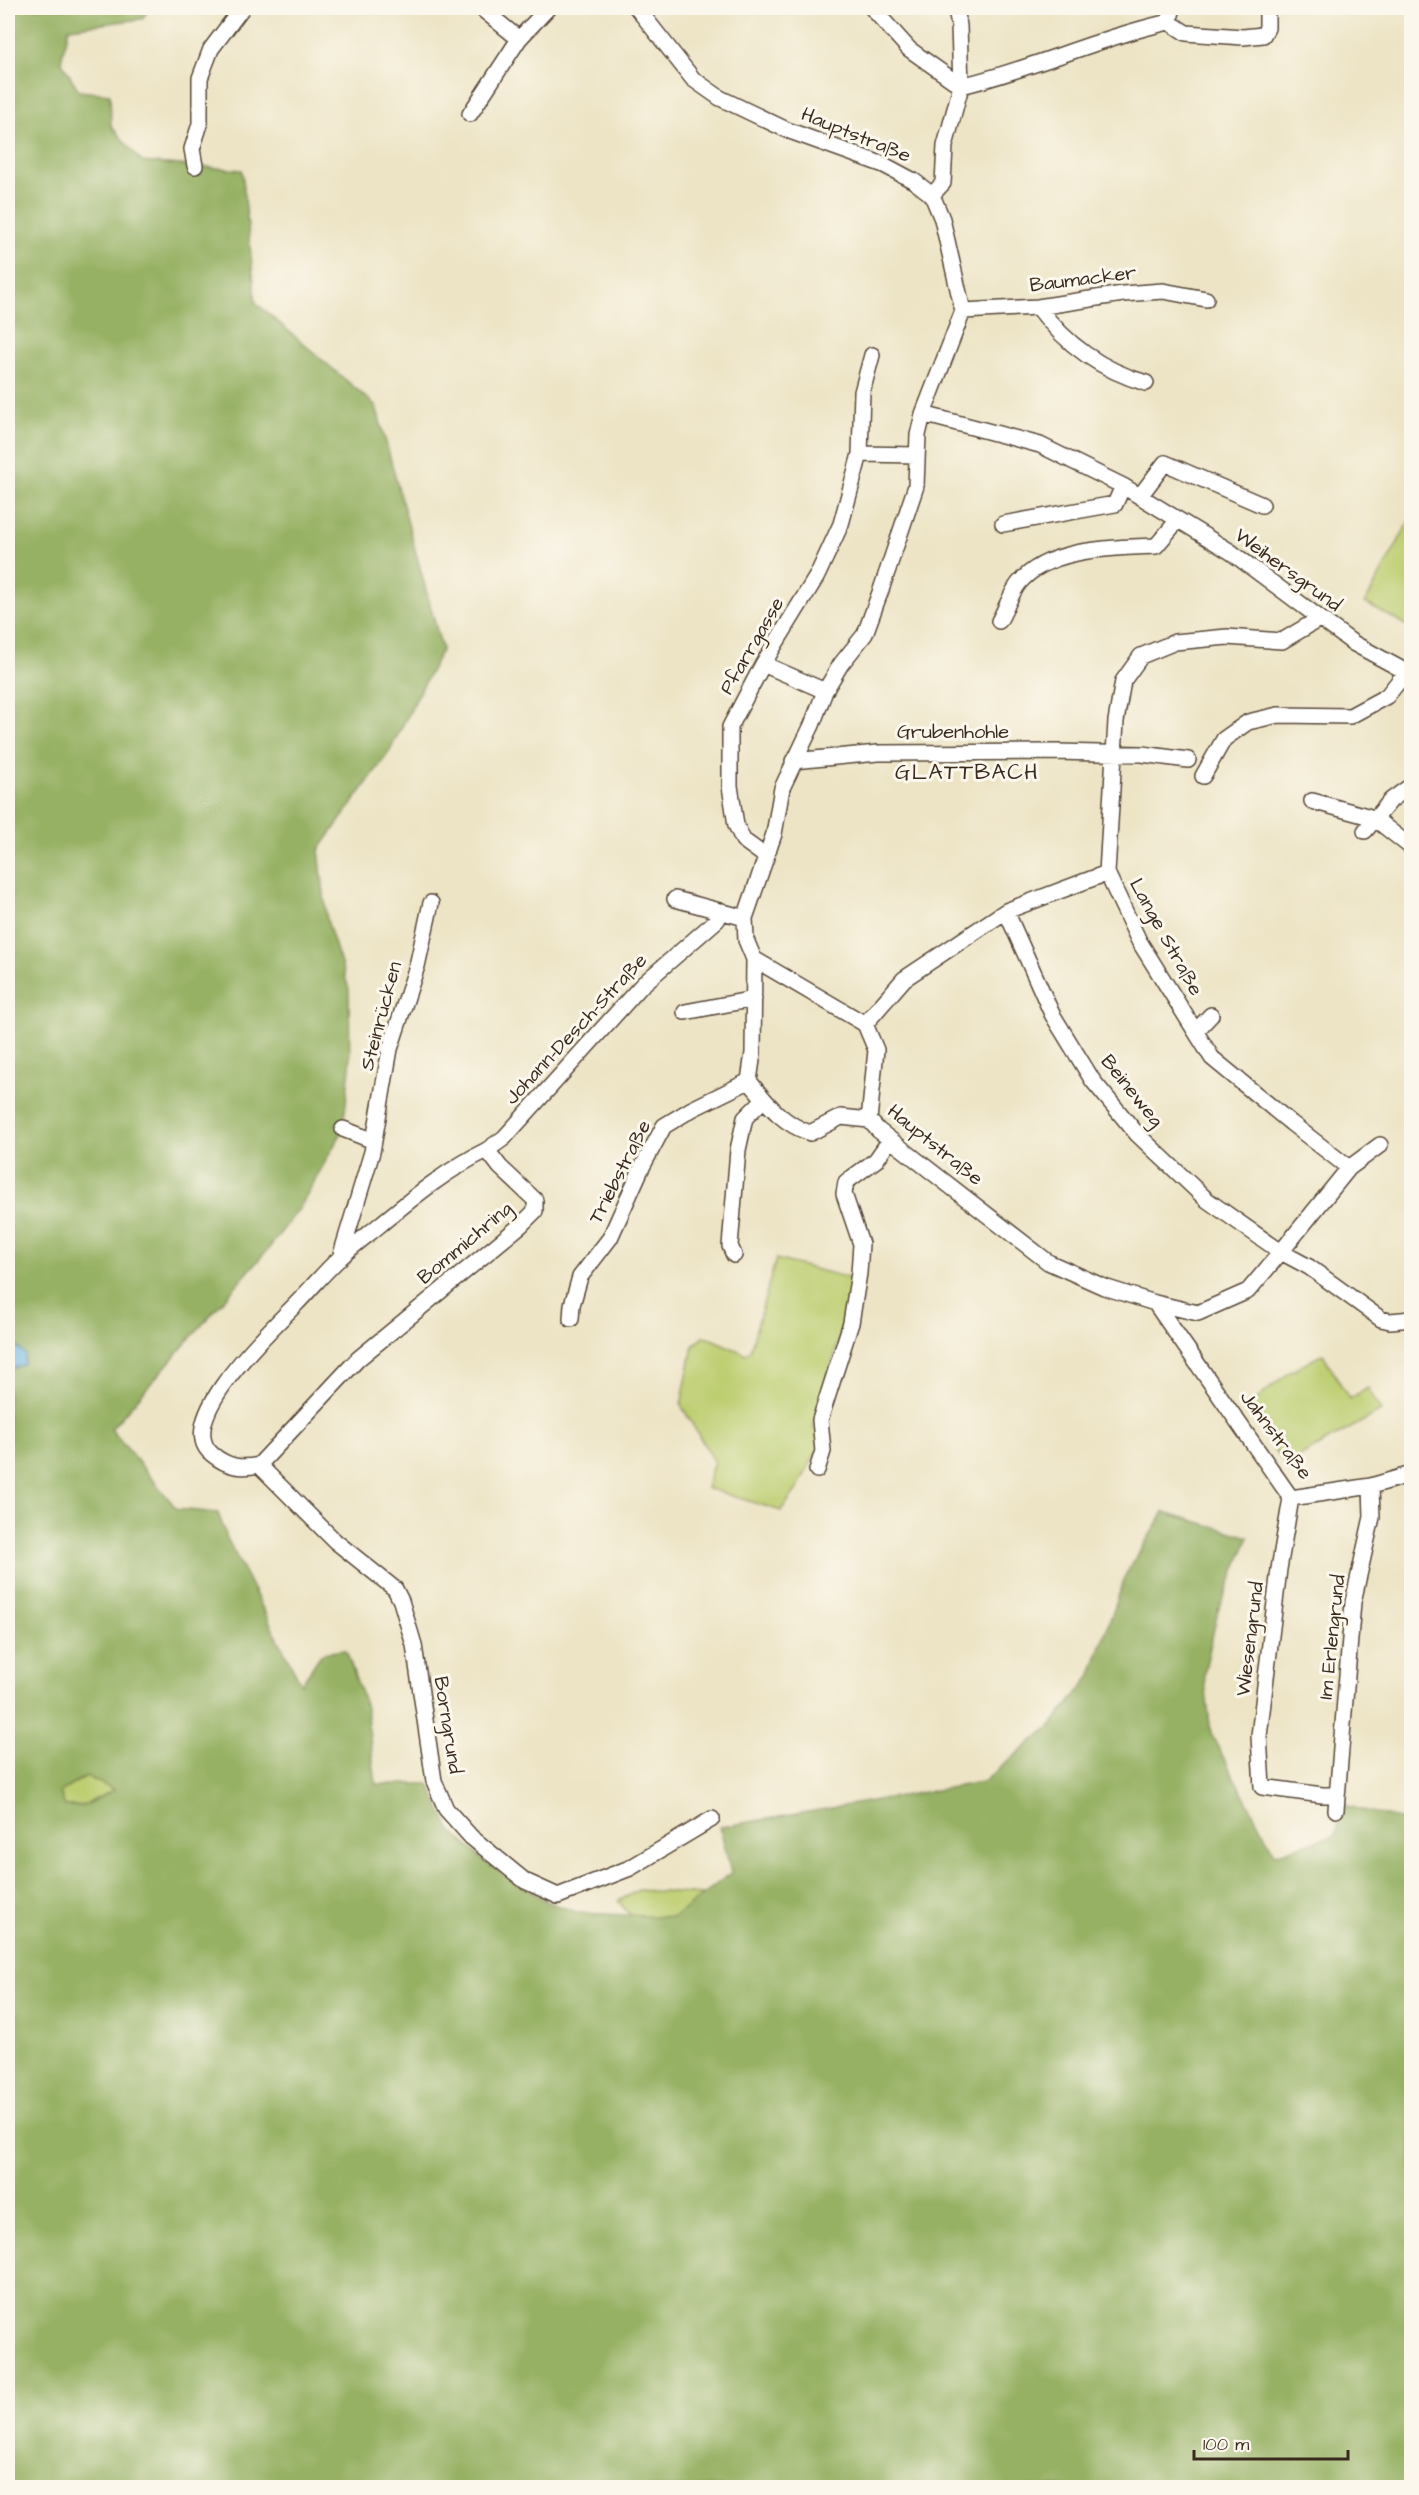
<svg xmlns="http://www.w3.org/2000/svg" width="1419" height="2495" viewBox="0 0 1419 2495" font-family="'Architects Daughter',sans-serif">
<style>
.green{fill:#bdce71;stroke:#7c7c48;stroke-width:1.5}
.forest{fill:#96b163;stroke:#686e40;stroke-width:1.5;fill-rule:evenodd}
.water{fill:#6bb6e4;stroke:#537081;stroke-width:1.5}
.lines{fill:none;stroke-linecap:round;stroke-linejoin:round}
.minor-casing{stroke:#564637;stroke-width:18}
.minor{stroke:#fff;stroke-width:15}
.labels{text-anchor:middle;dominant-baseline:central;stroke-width:6;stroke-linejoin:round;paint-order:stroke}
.street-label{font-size:20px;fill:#3b2a1e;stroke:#fbf7ec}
.quarter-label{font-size:22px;letter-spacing:1.5px;fill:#3b2a1e;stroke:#fbf7ec}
</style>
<rect width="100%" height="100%" fill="#fbf7ec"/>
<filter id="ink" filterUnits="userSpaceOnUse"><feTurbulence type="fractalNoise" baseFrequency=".0167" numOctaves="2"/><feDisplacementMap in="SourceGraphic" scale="12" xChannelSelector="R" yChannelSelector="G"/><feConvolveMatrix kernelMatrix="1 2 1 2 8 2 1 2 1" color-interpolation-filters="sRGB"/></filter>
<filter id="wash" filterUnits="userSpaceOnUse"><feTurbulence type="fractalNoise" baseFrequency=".008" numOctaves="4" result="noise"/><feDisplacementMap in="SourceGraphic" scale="24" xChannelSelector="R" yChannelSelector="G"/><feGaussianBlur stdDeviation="1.35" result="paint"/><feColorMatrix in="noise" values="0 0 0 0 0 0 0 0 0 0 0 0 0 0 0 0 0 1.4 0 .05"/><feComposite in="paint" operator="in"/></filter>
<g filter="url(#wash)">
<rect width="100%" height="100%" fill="#ede4c5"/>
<!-- green -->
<path class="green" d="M1410,520L1412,521L1411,628L1365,603Z
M776,1259L856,1280L813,1428L818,1430V1449L797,1489L781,1511L706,1488L714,1461L681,1405L693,1346L704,1336L746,1354L750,1351Z
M1323,1354L1349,1399L1368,1388L1381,1411L1285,1465L1248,1407L1288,1373Z
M86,1776L115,1789L82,1806H64L60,1792Z
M639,1890L714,1896L713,1934L633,1918L618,1901Z"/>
<!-- forest -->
<path class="forest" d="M8,8H150L142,19L69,28L61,61L79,91L110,94L111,126L142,162L242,170L256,303L376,406L442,649L389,752L319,850L327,920L349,989L350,1068L343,1129L301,1206L269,1248L111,1429L177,1509L218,1513L227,1538L301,1684L322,1653L346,1650L366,1708L376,1784H429L450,1829L484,1861L548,1902L579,1913L674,1917L731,1873L720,1827L983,1782L1052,1725L1090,1677L1126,1574L1164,1512L1249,1537L1218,1611L1204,1674L1211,1734L1275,1854L1335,1835L1343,1805L1411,1822V2487L8,2488ZM86,1776L114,1790L82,1806H65L60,1792Z"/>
<!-- water -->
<path class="water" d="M8,1345H15L25,1354L24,1364L11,1369L8,1366Z"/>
</g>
<g filter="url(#ink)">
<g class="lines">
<!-- minor casing -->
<g class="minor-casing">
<path id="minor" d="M481,8L519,39
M637,8L693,79L720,98L787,130L884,165L914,181L932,195L942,219L963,311L923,414L918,435L916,486L882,587L865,634L841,664L825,691L812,725L782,788L774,834L745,918L746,940L754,959L753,1053L749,1081C768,1104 781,1123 810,1133L841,1117L869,1120
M872,8L909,49L961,86
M1169,22L1186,33L1243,37L1263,35L1267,28V8
M961,86C1032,69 1098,38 1169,22L1173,8
M470,114L519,39L548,8
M195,166L192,149L200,124V78L211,49L242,8
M932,195L943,183L945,146L961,86L959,26L956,8
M1038,307C1066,345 1101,370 1146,383
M963,311L1038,307L1123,294L1163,291L1206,299
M923,414L1040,445L1123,486L1231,552L1353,643L1412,675
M860,454L862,392L872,355
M1140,496L1165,463L1262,505
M1003,524L1115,504L1123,486
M1319,619L1282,641L1227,637L1175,642L1141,656L1123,681L1116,721L1107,873L1139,941L1212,1058L1291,1123L1349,1168
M999,621C1006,609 1011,593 1019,583C1049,547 1114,548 1156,546L1178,520
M763,664L825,691
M793,761L878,753L1056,752L1142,754L1188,760
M1203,776L1224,739L1248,722L1278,715L1350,716L1387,696L1406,672
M1312,801L1374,818L1412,848
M1365,831L1391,800L1412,785
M765,856L743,840L736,825L730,786V727L763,664L817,576L841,524L860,454L917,455
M675,899L745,918
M1006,911L1052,1014L1093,1081L1137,1134L1207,1200L1281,1252L1349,1168L1380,1145
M754,959L865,1024L876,1050L869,1120L878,1130L1048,1262L1104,1287L1155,1303L1198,1313L1248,1291L1281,1252L1309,1267L1381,1319L1390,1321L1412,1319
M685,1012L754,999
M865,1024L904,979L1006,911L1107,873
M1196,1031L1211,1015
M343,1129L374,1141
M487,1150L500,1167L535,1200V1211L521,1225L358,1359L259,1465C241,1469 228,1467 213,1455C170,1422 273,1328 296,1304C311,1289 324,1272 340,1258C353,1245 368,1235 382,1223C415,1196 448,1169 487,1150Z
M487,1150L504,1138L642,985L717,920L722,911
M734,1255L730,1246L738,1150L745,1118L764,1099
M340,1258L372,1152L390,1049L417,966L431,903
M1155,1303L1291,1498L1371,1486L1412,1474
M571,1319L572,1305L580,1277L610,1238L641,1169L664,1126L692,1109L749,1081
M259,1465L335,1541L395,1589L401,1601L414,1645L434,1781L446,1809L471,1837L525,1881L558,1896L630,1868L712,1819
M817,1470L823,1451L820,1420L851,1323L859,1273L861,1244L844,1194L846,1182L876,1160L890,1140
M1291,1498L1279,1569L1259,1736L1262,1787L1322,1795H1337
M1336,1810L1353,1602L1372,1517L1371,1486"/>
</g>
<!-- minor -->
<use href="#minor" class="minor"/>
</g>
</g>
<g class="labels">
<!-- street labels -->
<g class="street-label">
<text transform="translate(856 135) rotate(22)">Hauptstraße</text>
<text transform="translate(1083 279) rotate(-7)">Baumacker</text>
<text transform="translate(1288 570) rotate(36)">Weihersgrund</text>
<text transform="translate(752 646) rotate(-60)">Pfarrgasse</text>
<text x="953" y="732">Grubenhohle</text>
<text transform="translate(1166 937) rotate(61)">Lange Straße</text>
<text transform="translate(381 1016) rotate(-75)">Steinrücken</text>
<text transform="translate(576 1029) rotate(-47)">Johann-Desch-Straße</text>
<text transform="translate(1132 1091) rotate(51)">Beineweg</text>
<text transform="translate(935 1145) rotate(39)">Hauptstraße</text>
<text transform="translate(620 1172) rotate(-63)">Triebstraße</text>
<text transform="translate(465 1243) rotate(-40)">Bommichring</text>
<text transform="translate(1276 1435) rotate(53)">Jahnstraße</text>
<text transform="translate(1332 1637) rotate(-84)">Im Erlengrund</text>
<text transform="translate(1250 1639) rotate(-83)">Wiesengrund</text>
<text transform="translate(448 1725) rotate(81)">Borngrund</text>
</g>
<!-- quarter labels -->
<g class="quarter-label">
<text x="967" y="772">GLATTBACH</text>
</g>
</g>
<!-- margin -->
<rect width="1419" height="2495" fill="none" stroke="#fbf7ec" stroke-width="30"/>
<!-- scale -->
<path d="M1194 2450v9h154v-9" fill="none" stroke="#3b2a1e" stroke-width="3"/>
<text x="1203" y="2450" font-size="18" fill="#3b2a1e" stroke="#fbf7ec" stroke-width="4.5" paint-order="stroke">100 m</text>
</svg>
